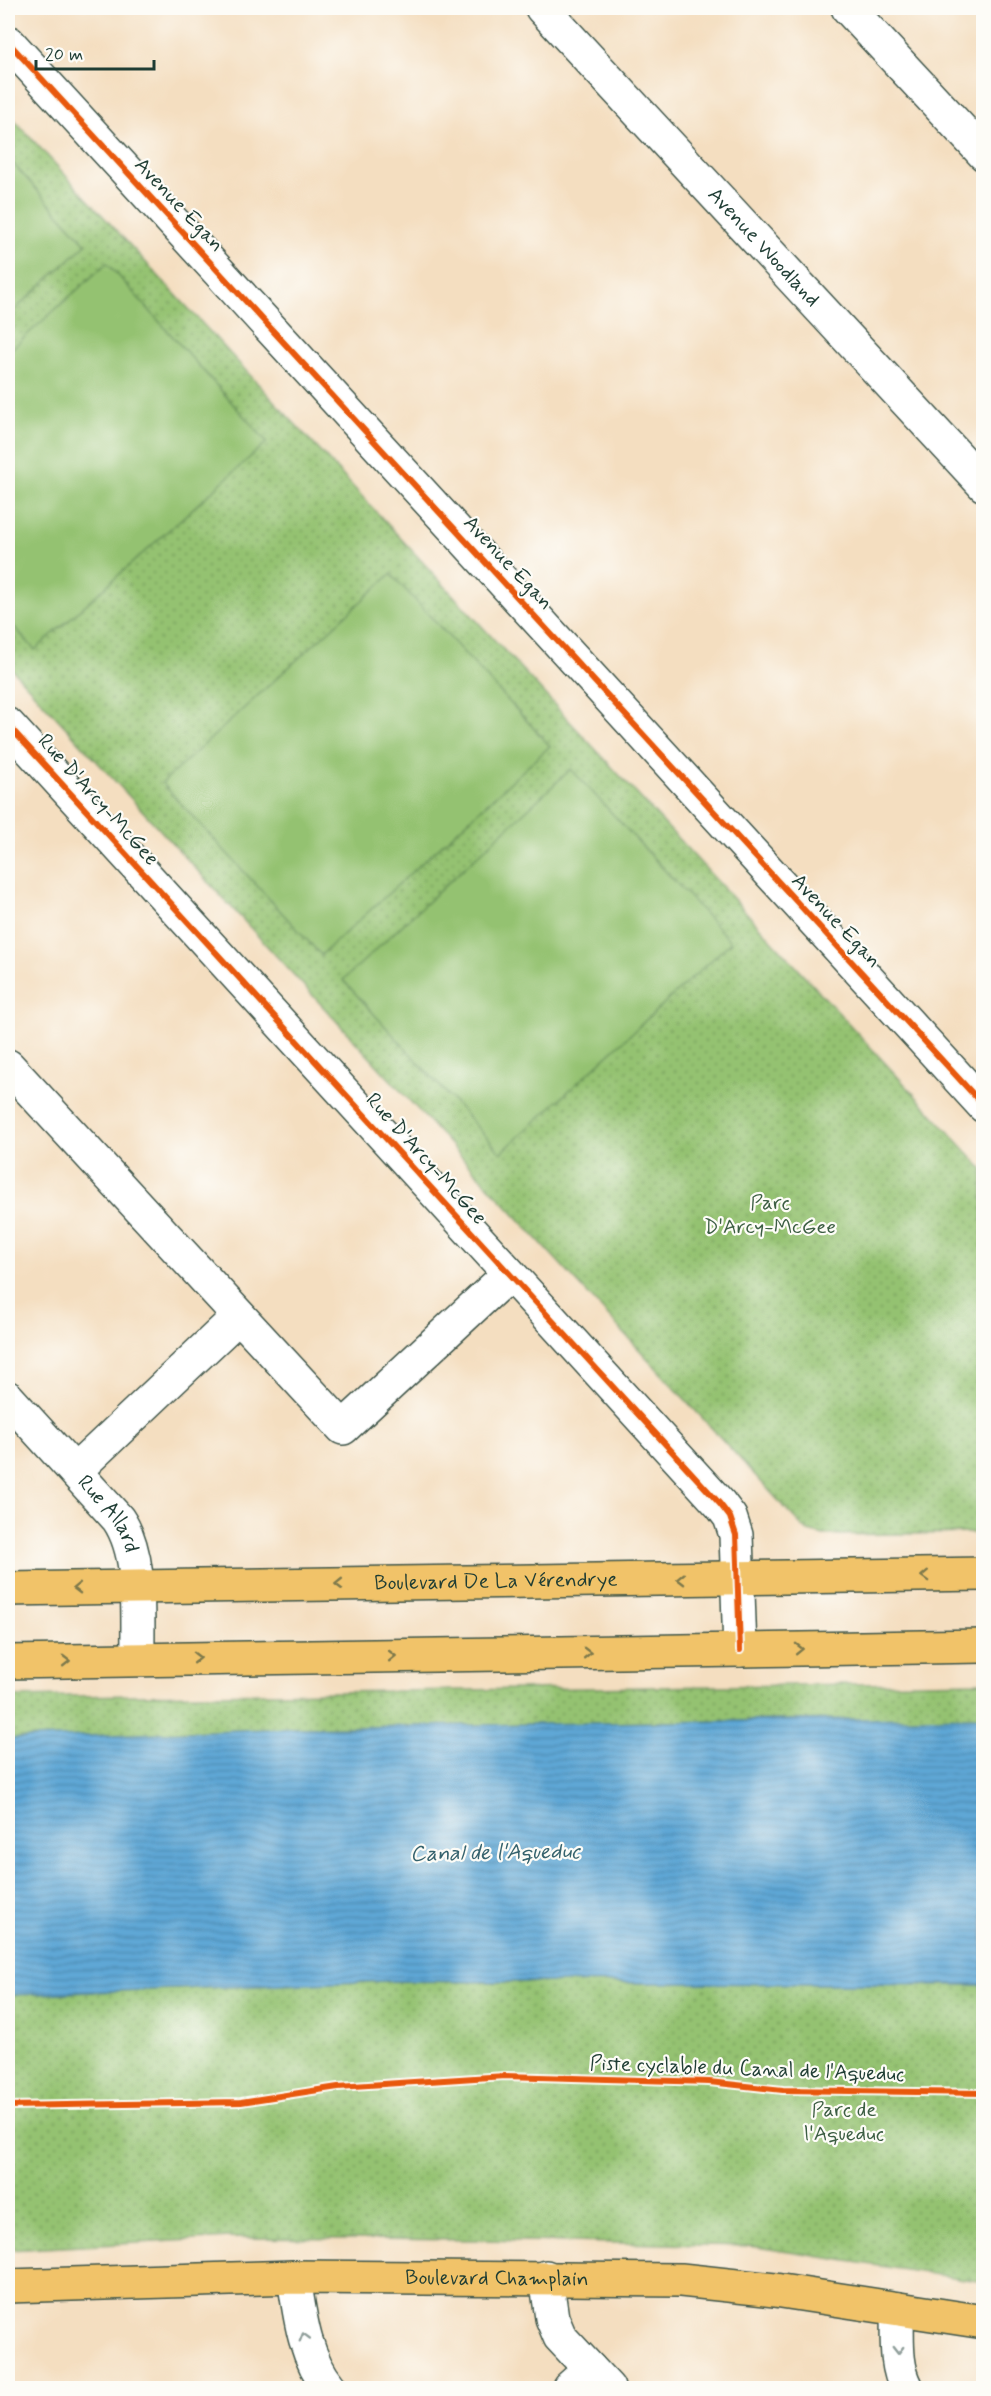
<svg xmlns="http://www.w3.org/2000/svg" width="991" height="2396" viewBox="0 0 991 2396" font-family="Mynerve,sans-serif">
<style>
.green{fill:url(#green-dots);stroke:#5a8052;stroke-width:1.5}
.pitch{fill:#94c271;stroke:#5a8052;stroke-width:1.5}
.water{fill:url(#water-rules);stroke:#3e7285;stroke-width:1.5}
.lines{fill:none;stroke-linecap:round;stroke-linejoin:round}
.minor-casing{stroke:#3f5549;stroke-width:36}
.major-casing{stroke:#3f5549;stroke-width:36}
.minor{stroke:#fff;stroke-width:33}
.major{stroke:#f1c369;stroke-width:33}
.cycleway-casing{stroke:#fdfcf7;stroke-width:10}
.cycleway{stroke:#e8590c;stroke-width:6}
.oneway{stroke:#7d794c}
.oneway2{stroke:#8f9e9a}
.labels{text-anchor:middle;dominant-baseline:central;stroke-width:4.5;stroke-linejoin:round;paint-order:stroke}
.street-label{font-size:21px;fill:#1f3d34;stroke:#fdfcf7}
.park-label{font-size:21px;fill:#3c5e43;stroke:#fdfcf7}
.water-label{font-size:22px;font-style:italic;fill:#35626d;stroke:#fdfcf7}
</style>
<defs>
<pattern id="green-dots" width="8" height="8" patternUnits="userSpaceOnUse" patternTransform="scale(1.5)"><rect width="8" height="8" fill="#94c271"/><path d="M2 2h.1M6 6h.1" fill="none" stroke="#789f5e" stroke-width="1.8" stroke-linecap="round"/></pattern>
<pattern id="water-rules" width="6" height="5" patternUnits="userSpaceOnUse" patternTransform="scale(1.5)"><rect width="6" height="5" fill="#5ea7d6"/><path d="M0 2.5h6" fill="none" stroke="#4d89ae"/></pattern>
</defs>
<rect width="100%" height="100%" fill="#fdfcf7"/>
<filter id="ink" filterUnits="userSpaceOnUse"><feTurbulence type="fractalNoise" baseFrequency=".0167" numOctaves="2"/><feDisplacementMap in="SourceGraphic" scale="12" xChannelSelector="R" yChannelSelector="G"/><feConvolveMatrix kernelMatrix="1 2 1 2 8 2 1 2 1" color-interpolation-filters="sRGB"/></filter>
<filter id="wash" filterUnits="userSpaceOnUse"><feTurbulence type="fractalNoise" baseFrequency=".008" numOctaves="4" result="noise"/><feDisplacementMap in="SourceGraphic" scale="24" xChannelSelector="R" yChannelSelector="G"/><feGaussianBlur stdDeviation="1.35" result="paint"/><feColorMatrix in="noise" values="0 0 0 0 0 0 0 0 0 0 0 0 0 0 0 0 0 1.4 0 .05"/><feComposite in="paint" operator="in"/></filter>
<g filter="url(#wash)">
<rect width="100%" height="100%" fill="#f4dec0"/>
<!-- green -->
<path class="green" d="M8,113L983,1169V1533L824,1535L808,1531L800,1524L8,665Z
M983,1682V1717L295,1728L8,1739V1697Z
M387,1981L983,1985V2282L750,2246L484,2240L230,2238L8,2250V1995Z"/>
<!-- pitch -->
<path class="pitch" d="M8,158L86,244L8,316Z
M107,263L267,442L35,650L8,620V352Z
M391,574L550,746L321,955L162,783Z
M571,769L731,942L501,1153L343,980Z"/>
<!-- water -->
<path class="water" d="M983,1717V1985L387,1981L8,1995V1739L295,1728Z"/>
</g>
<g filter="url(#ink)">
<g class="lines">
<!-- minor casing -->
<g class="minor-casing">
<g id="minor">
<path id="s1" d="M542,8L984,485"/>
<path d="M848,8L984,154"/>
<path d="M8,42L984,1106"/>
<path d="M8,725L720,1504L730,1517L736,1535L740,1650"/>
<path d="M8,1066L343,1428L509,1274"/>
<path id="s2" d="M8,1398L118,1519C143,1556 137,1616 138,1659"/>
<path d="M75,1471L239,1316"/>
<path d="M294,2277C300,2317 304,2356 330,2388"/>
<path d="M546,2277L552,2318L560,2337L608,2388"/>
<path d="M897,2309C898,2336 894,2364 907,2388"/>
<path d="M569,2388L590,2369"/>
</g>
</g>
<!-- major casing -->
<g class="major-casing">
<g id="major">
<path id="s3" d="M8,1589L984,1574"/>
<path d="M8,1662L984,1646"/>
<path id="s4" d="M8,2286L294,2277L681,2280L775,2290L984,2322"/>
</g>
</g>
<!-- minor -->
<use href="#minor" class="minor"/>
<!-- major -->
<use href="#major" class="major"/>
<!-- cycleway casing -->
<g class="cycleway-casing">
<path id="cycleway" d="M8,42L984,1106
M8,725L720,1504L730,1517L736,1535L740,1650
M8,2106L241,2102L338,2087L505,2076L709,2082L783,2090L984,2093"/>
</g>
<!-- cycleway -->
<use href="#cycleway" class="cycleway"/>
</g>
<!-- one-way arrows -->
<defs><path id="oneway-chevron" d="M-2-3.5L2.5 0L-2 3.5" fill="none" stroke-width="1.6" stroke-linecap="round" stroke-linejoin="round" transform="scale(1.5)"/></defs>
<g class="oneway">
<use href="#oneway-chevron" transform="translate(925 1576) rotate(178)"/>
<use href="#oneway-chevron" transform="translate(681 1579) rotate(179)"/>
<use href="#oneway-chevron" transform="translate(339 1584) rotate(179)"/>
<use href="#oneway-chevron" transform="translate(77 1588) rotate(179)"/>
<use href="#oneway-chevron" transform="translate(799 1649) rotate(-1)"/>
<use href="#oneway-chevron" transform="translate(587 1653) rotate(-1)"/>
<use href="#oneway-chevron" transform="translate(392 1656) rotate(-1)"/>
<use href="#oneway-chevron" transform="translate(197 1658) rotate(-1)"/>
<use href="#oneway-chevron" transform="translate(66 1661) rotate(-1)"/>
</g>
<g class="oneway2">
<use href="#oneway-chevron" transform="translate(304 2337) rotate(-106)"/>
<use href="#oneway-chevron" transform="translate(898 2350) rotate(90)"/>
</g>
</g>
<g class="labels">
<!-- street labels -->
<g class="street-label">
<text transform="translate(179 205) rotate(47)">Avenue Egan</text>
<text stroke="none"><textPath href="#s1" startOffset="326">Avenue Woodland</textPath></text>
<text transform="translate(508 563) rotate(47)">Avenue Egan</text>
<text transform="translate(98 800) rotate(48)">Rue D'Arcy-McGee</text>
<text transform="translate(836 921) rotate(47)">Avenue Egan</text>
<text transform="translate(426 1159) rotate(48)">Rue D'Arcy-McGee</text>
<text stroke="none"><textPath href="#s2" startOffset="154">Rue Allard</textPath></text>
<text stroke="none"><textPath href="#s3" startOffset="488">Boulevard De La Vérendrye</textPath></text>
<text transform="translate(747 2069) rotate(2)">Piste cyclable du Canal de l'Aqueduc</text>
<text stroke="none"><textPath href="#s4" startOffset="489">Boulevard Champlain</textPath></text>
</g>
<!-- park labels -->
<g class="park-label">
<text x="770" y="1203">Parc<tspan x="770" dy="24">D'Arcy-McGee</tspan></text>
<text x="844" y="2110">Parc de<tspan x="844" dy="24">l'Aqueduc</tspan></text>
</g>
<!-- water labels -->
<g class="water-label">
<text transform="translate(495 1853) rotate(-1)">Canal de l'Aqueduc</text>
</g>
</g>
<!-- margin -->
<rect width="991" height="2396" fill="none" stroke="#fdfcf7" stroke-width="30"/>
<!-- scale -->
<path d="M36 60v9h118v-9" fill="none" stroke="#1f3d34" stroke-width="3"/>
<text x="45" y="60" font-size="18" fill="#1f3d34" stroke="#fdfcf7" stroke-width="4.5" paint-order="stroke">20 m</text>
</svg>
